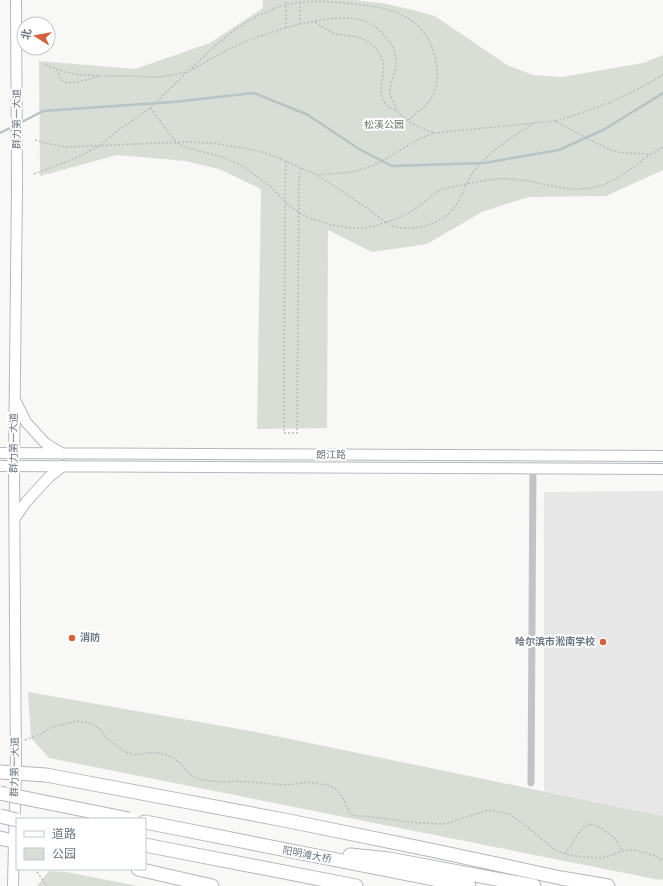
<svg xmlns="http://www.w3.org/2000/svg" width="663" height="886" viewBox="0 0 663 886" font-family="Rubik,'Noto Sans SC',sans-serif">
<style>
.built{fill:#e6e7e6}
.green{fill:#d8ddd5}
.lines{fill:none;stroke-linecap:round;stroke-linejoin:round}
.stream{stroke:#b8c3c6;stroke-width:2.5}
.secondary-casing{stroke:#b5b9bd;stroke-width:12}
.highway-casing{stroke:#b3b7ba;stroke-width:15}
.path{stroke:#babdbf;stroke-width:1.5;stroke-dasharray:2 2;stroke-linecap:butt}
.street{stroke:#c0c4c7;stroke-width:7}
.secondary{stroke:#fff;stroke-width:10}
.highway{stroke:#fff;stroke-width:13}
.highway-bridge-casing{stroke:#b3b7ba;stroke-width:15;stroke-linecap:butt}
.highway-bridge{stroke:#fff;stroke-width:13}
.poi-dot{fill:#d4603a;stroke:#fff;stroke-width:1.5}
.labels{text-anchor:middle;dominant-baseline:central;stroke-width:4;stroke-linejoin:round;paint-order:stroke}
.street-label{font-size:10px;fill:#6a7884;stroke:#fff}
.park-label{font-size:10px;fill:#677764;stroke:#fff}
.poi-label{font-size:10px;font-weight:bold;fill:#6a7884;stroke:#fff;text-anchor:start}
</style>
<rect width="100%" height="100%" fill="#f8f8f6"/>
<!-- built -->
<path class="built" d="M663,491V816L544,791V492Z"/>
<!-- green -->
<path class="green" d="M263,0H355L382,3L413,10L435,16L507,65L533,75L562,77L643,63L663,55V170L606,196L528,197L482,212L427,244L372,252L328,230L327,428L257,429L261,189L219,169L185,161L117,155L40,176L39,61L135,69L210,43L263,8Z
M28,692L256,732L663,816V879L660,880L49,758L31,738Z
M49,871L66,872L138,886H37Z"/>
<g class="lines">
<!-- stream -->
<path class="stream" d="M20,123L43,111L173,102L254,93L308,115L359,149L392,166L484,163L559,150L605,129L663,93
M0,133L14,126"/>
<!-- secondary casing -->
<g class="secondary-casing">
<path id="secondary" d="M16,402L26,422L45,443L63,454
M0,453L663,456
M0,466L663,469
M15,518L26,502L49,477L63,466
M13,886L14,841L16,773L14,466L17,186L16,0"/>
</g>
<!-- highway casing -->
<g class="highway-casing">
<path id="highway" d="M0,772L46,775L284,820L431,850L561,878L608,886
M145,822L469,886
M0,838L17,842
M145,845L356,886
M350,855L389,859L534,886
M138,869L212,886"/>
</g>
<!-- path -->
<path class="path" d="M315,22C322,26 329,32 337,34C342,36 347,35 352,36C366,38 377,46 382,59C388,75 373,93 388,107C390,108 394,110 396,111
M300,24V0
M286,28V0
M57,69C58,73 59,78 63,81C70,86 90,79 98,76
M189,71C216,43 247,16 285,5C306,0 325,1 346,3C388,7 427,13 436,62C439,78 437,95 424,107C419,112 413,116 408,120
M150,108L176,142L184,147L226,158L244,167L271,187L291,207L307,217L331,225L352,228H364L375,226L385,222L370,210L319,176
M555,121C595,110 628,96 663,75
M434,133L555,121L598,144L613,151L624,153L651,154L663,147
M35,140L49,144L67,147L160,143L187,142L211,143L249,149L265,153L286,161L317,175L352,172L372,166L386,159L397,152L421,138L434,133C422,129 406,122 398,112C396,109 395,106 394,103C392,100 390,96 390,92C389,87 392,82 393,77C397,68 397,58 393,48C388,37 376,26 365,21C335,10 267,32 238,45C220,53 204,63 187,72
M286,161L285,186L284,433H297L299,179L301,167
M34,174L76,158L99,146L115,133L150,108L187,72L160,77L79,75L65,72L43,64
M385,222C389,224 392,226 396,227C415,232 443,223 454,208C463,196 466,181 475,170C491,150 512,137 532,124
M386,222C401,219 416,209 428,199C434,194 438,190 446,188C453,186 460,186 467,184C481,181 494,178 509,179C540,180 567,195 599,186C618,181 635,165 651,154
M25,740L41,734L52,727L78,721L89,723L100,729L106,738L125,752L136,755L146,753H160L172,757L180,763L190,774L201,780L224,782L236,781L286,785L309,782L326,785L335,788L342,797L351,815L371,817L418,823L445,824L488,810L509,814L525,825L555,850L565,854L575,856L600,858L612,855L622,851L634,850L656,856L663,861
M565,854L580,831L585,826L592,824L599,827L616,839L622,851
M37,872L47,886"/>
<!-- street -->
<path class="street" d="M531,783L533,468"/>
<!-- secondary -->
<use href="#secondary" class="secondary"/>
<!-- highway -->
<use href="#highway" class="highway"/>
<!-- highway-bridge casing -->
<g class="highway-bridge-casing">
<path id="highway-bridge" d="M0,793L129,819
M0,816L17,820"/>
</g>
<!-- highway-bridge -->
<use href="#highway-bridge" class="highway-bridge"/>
</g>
<!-- markers -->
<g class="poi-dot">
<circle cx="72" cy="638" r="4"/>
<circle cx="603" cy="642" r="4"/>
</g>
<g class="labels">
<!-- street labels -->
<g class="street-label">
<text transform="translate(17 119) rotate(-90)">群力第一大道</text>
<text transform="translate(14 443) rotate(-90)">群力第一大道</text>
<text x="331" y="455">朗江路</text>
<text transform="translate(15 767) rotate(-89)">群力第一大道</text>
<text transform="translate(307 855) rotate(11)">阳明滩大桥</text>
</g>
<!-- park labels -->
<g class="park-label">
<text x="384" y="125">松溪公园</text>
</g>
<!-- poi labels -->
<g class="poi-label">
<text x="80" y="638">消防</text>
<text x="595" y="642" text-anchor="end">哈尔滨市淞南学校</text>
</g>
</g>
<!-- legend -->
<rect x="16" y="818" width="130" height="52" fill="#ffffff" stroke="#c3c9ce"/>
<rect x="24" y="831" width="20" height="6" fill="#ffffff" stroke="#c3c9ce"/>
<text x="52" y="838" font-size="12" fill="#6a7884">道路</text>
<rect x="24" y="848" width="20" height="12" fill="#d8ddd5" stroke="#c3c9ce"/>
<text x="52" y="858" font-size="12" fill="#6a7884">公园</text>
<!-- north arrow -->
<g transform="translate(36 36) rotate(281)"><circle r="19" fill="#ffffff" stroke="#c3c9ce"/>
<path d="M0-3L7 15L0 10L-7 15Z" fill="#d4603a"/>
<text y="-6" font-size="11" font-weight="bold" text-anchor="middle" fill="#6a7884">北</text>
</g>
</svg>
